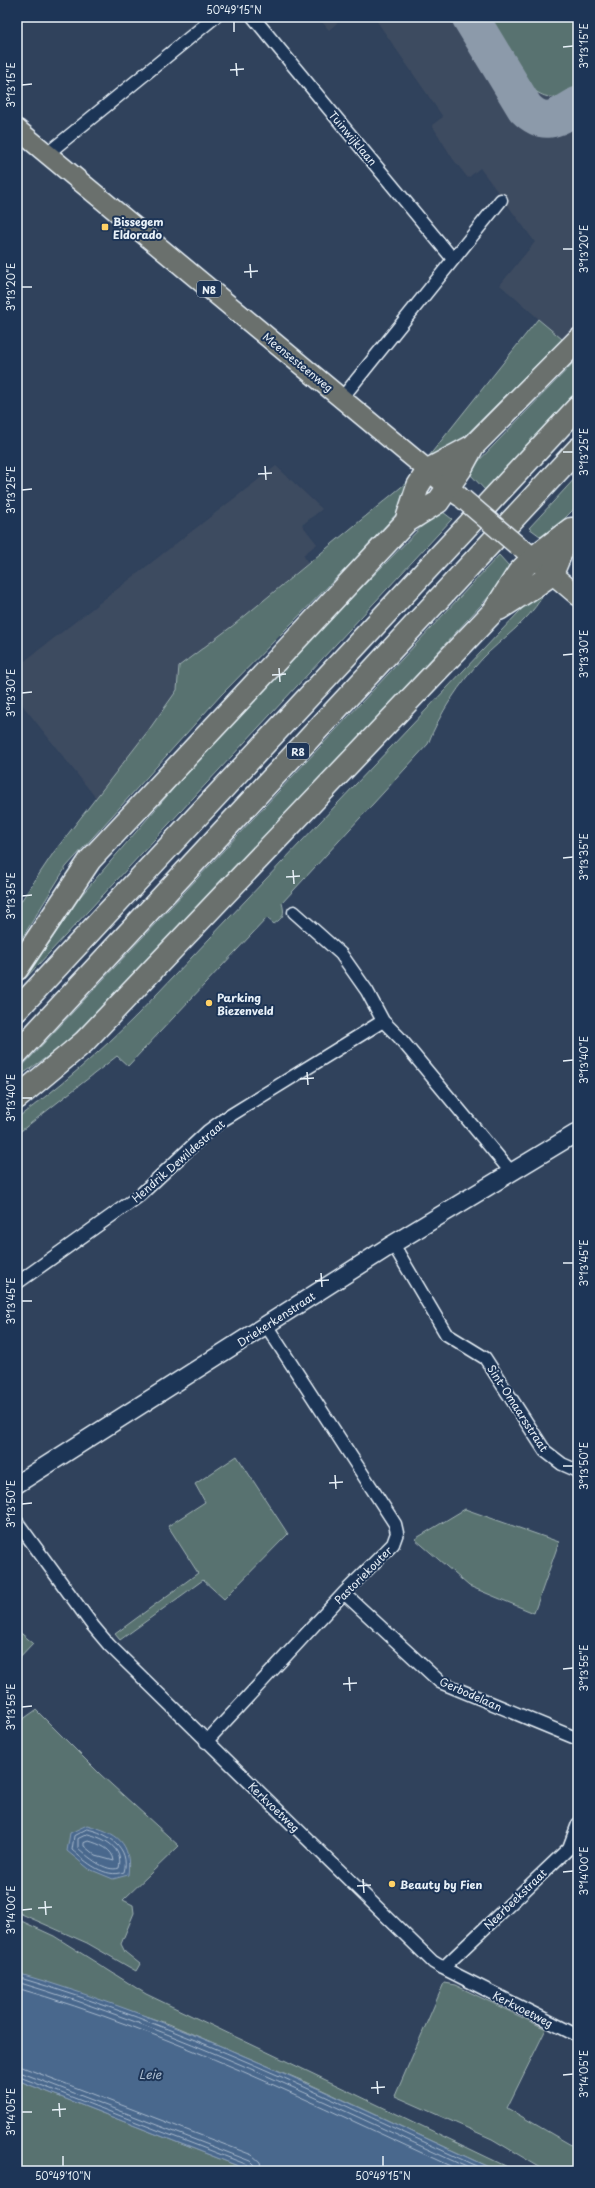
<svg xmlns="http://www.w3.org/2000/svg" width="595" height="2188" viewBox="0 0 595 2188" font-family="'Playpen Sans',sans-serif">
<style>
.built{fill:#3e4b60}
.green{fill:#58726f;stroke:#a0b2b4}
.water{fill:#48678d;stroke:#889eb8}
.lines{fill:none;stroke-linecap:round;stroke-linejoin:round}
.shore{stroke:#a8bacd;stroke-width:1}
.taxiway{stroke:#8c9aaa;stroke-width:37}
.street-casing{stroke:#e8f1f8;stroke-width:15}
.secondary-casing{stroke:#e8f1f8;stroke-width:20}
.primary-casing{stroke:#e8f1f8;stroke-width:22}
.highway-casing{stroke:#e8f1f8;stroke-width:25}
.street{stroke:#1d3557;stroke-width:12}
.secondary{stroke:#1d3557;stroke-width:17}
.primary{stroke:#6a706d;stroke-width:19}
.highway{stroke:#6a706d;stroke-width:22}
.primary-bridge-casing{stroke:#e8f1f8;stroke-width:22;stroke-linecap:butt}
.primary-bridge{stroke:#6a706d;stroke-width:19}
.ticks{fill:none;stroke:#e8f1f8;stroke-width:1.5}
.poi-dot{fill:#ffd166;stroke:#1d3557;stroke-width:1.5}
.labels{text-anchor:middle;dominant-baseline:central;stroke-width:4;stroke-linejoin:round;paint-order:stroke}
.shield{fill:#1d3557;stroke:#abb9c8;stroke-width:1}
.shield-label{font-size:10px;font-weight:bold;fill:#e8f1f8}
.street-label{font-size:11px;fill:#e8f1f8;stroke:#1d3557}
.poi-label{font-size:11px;font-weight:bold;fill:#e8f1f8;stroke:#1d3557;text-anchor:start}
.water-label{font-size:12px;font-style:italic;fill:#b0c1d3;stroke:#1d3557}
.neatline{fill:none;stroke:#e8f1f8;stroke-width:1.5}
.ticks-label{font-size:10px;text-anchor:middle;fill:#e8f1f8}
</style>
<rect width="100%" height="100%" fill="#30425c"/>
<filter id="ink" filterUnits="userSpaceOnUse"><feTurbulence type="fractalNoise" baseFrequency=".025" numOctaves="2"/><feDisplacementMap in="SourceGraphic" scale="8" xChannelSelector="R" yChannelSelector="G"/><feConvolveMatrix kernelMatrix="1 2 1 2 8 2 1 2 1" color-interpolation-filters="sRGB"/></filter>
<g filter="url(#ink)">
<!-- built -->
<path class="built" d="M318,17H344L329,30Z
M374,17H578V325L562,339L500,285L535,242L480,168L468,178L453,159L432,125L443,117Z
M276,466L322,509L302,525L317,544L303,555L308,563L235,624L179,666L177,689L148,731L96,798L17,698V667Z"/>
<!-- green -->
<path class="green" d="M483,17H578V89C543,112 524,83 508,57C499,43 491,30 483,17Z
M538,319L562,339L447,454L438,456H429Z
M578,358V389L487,492L468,472Z
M578,475V505L544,539L529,528Z
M406,483L410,487L399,511L351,563L221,695L66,867L17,946V907L54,852L148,731L177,690L179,666L235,624Z
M439,509L452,519L25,979L80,897L241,710Z
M499,555L509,566L505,579L174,938L61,1047L17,1078V1072Z
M537,593L542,597C527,623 502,638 482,659C460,683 439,714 428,744L282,903C285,914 284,917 274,924L267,918L128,1066L117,1056L17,1134V1118C61,1086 100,1052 138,1014Z
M237,1456L288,1534L224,1599L203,1580L120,1640L115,1634L198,1573L168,1526L205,1502L195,1484Z
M465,1509L559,1542L534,1613L469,1586L415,1539Z
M17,1630L33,1643L17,1660Z
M36,1710L101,1775L179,1846L123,1900L133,1905L134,1913L121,1944L125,1952L140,1964L136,1971L87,1943L17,1912V1719L19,1722Z
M17,1919L54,1936L146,1994L516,2171H497L303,2081L169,2024L17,1973Z
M444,1983L455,1985L546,2029L507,2108L578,2149V2171H546L492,2139L395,2096Z
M17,2080L251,2171H17Z"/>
<!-- water -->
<path class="water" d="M87,1825C117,1833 132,1842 128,1875L113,1879L89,1869L67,1851L70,1833Z
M17,1973C184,2021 339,2099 497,2171H251L17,2080Z"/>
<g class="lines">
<!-- shore -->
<path class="shore" d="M87,1829C108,1833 131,1848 124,1872C105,1879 86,1862 72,1850L74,1836Z
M88,1834C104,1838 124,1848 119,1868C106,1873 87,1856 78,1848V1839Z
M89,1841C99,1844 113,1849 114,1861L96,1856L84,1846V1843Z
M17,1977C181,2025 332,2100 487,2171
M17,1982C177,2029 324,2102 475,2171
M17,1988C172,2033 315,2104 461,2171
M17,2065L252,2155L260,2162L262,2171
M17,2071L250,2161L254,2165L256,2171
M17,2076L248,2165L251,2171"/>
<!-- taxiway -->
<path class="taxiway" d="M470,17L525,108C545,128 557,118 578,105"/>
<!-- street casing -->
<g class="street-casing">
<path id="street" d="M253,17L453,259
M47,154L215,17
M342,398L501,200
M294,912L341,954L367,991L383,1021L399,1037L511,1172
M393,1244L446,1334L485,1358L545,1451L562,1464L578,1471
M17,1283L139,1196L208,1131L223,1120L383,1021
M17,1522L93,1626L109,1645L433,1962L443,1968L578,2036
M344,1593L440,1682L578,1739
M206,1742L344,1593L393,1544L397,1533L395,1524L266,1325
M443,1968L569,1848L578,1824"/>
</g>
<!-- secondary casing -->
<g class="secondary-casing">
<path id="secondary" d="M17,1484L393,1244L578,1132"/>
</g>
<!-- primary casing -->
<g class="primary-casing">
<path id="primary" d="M17,129L459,496
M523,549L578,596"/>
</g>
<!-- highway casing -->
<g class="highway-casing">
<path id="highway" d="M406,522L418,486L428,470L473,446L578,340
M499,609L535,586L552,574L570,531
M17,969L90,860L406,522L438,502L460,470L473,446
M17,1010L578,407
M17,1053L578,449
M17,1098L84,1042L494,611L519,572L533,558L571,529"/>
</g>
<!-- street -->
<use href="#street" class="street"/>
<!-- secondary -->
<use href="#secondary" class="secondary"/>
<!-- primary -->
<use href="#primary" class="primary"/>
<!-- highway -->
<use href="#highway" class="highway"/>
<!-- primary-bridge casing -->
<g class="primary-bridge-casing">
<path id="primary-bridge" d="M463,499L518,546"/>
</g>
<!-- primary-bridge -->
<use href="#primary-bridge" class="primary-bridge"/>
</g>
</g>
<!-- ticks -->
<path class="ticks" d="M234,22V32M563,47L573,46M236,63L237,76M230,70L244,69M22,85L32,84M563,249H573M250,264L251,278M244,272L258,271M22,287H32M563,452H573M265,466L266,480M258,474L272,473M22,490L32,489M563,655L573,654M279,668L280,682M272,675L286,674M22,693L32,692M563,858L573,857M293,870L294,884M286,877L300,876M22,896L32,895M563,1061L573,1060M307,1072L308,1085M300,1079L314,1078M22,1098H32M563,1263H573M321,1273L322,1287M315,1281L329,1280M22,1301H32M563,1466H573M335,1475L336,1489M329,1483L343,1482M22,1504L32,1503M563,1669L573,1668M349,1677L350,1691M343,1684L357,1683M22,1707L32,1706M563,1872L573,1871M363,1879L364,1893M357,1886L371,1885M45,1901L46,1915M38,1908L52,1907M22,1910L32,1909M563,2075L573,2074M377,2081L378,2094M371,2088L385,2087M59,2103L60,2117M52,2110L66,2109M22,2112H32M63,2156V2166M383,2156V2166"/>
<!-- markers -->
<g class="poi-dot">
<rect x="101" y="223" width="8" height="8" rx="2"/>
<circle cx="209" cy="1003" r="4"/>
<circle cx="392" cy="1884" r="4"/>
</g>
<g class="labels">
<!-- shield labels -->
<g class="shield">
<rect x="197" y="281" width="24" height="16" rx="3"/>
<rect x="287" y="743" width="22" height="16" rx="3"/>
</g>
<g class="shield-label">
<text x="209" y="289">N8</text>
<text x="298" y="751">R8</text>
</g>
<!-- street labels -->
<g class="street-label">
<text transform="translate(353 138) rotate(50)">Tuinwijklaan</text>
<text transform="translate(298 362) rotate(39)">Meensesteenweg</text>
<text transform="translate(178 1161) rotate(-41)">Hendrik Dewildestraat</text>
<text transform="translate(276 1319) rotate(-33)">Driekerkenstraat</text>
<text transform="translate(518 1408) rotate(57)">Sint-Omaarsstraat</text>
<text transform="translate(363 1575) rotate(-45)">Pastoriekouter</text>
<text transform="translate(471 1694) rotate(24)">Gerbodelaan</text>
<text transform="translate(274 1807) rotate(44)">Kerkvoetweg</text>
<text transform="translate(515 1899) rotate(-44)">Neerbeekstraat</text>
<text transform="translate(523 2009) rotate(27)">Kerkvoetweg</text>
</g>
<!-- poi labels -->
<g class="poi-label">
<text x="113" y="221">Bissegem<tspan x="113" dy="13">Eldorado</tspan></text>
<text x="217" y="997">Parking<tspan x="217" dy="13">Biezenveld</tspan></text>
<text x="400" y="1884">Beauty by Fien</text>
</g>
<!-- water labels -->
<g class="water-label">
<text x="150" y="2074">Leie</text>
</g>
</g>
<!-- margin -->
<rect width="595" height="2188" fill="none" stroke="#1d3557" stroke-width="44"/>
<rect x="22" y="22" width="551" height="2144" class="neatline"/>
<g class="ticks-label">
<text x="234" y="14">50°49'15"N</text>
<text transform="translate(584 46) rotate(-90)" y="4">3°13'15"E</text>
<text transform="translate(11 85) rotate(-90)" y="4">3°13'15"E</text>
<text transform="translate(584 249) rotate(-90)" y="4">3°13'20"E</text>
<text transform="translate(11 287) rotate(-90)" y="4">3°13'20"E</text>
<text transform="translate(584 452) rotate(-90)" y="4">3°13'25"E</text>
<text transform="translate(11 490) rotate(-90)" y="4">3°13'25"E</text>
<text transform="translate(584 654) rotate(-90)" y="4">3°13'30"E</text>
<text transform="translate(11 693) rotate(-90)" y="4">3°13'30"E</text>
<text transform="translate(584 857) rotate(-90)" y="4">3°13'35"E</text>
<text transform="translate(11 896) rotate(-90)" y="4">3°13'35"E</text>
<text transform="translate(584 1060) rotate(-90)" y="4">3°13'40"E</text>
<text transform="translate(11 1098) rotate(-90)" y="4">3°13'40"E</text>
<text transform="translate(584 1263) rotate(-90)" y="4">3°13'45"E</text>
<text transform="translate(11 1301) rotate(-90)" y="4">3°13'45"E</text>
<text transform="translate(584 1466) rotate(-90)" y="4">3°13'50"E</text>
<text transform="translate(11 1504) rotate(-90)" y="4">3°13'50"E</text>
<text transform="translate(584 1668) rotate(-90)" y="4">3°13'55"E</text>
<text transform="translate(11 1707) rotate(-90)" y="4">3°13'55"E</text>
<text transform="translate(584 1871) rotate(-90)" y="4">3°14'00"E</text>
<text transform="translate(11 1910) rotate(-90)" y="4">3°14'00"E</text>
<text transform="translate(584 2074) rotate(-90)" y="4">3°14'05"E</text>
<text transform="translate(11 2112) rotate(-90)" y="4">3°14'05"E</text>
<text x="63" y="2180">50°49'10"N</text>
<text x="383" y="2180">50°49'15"N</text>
</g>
</svg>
